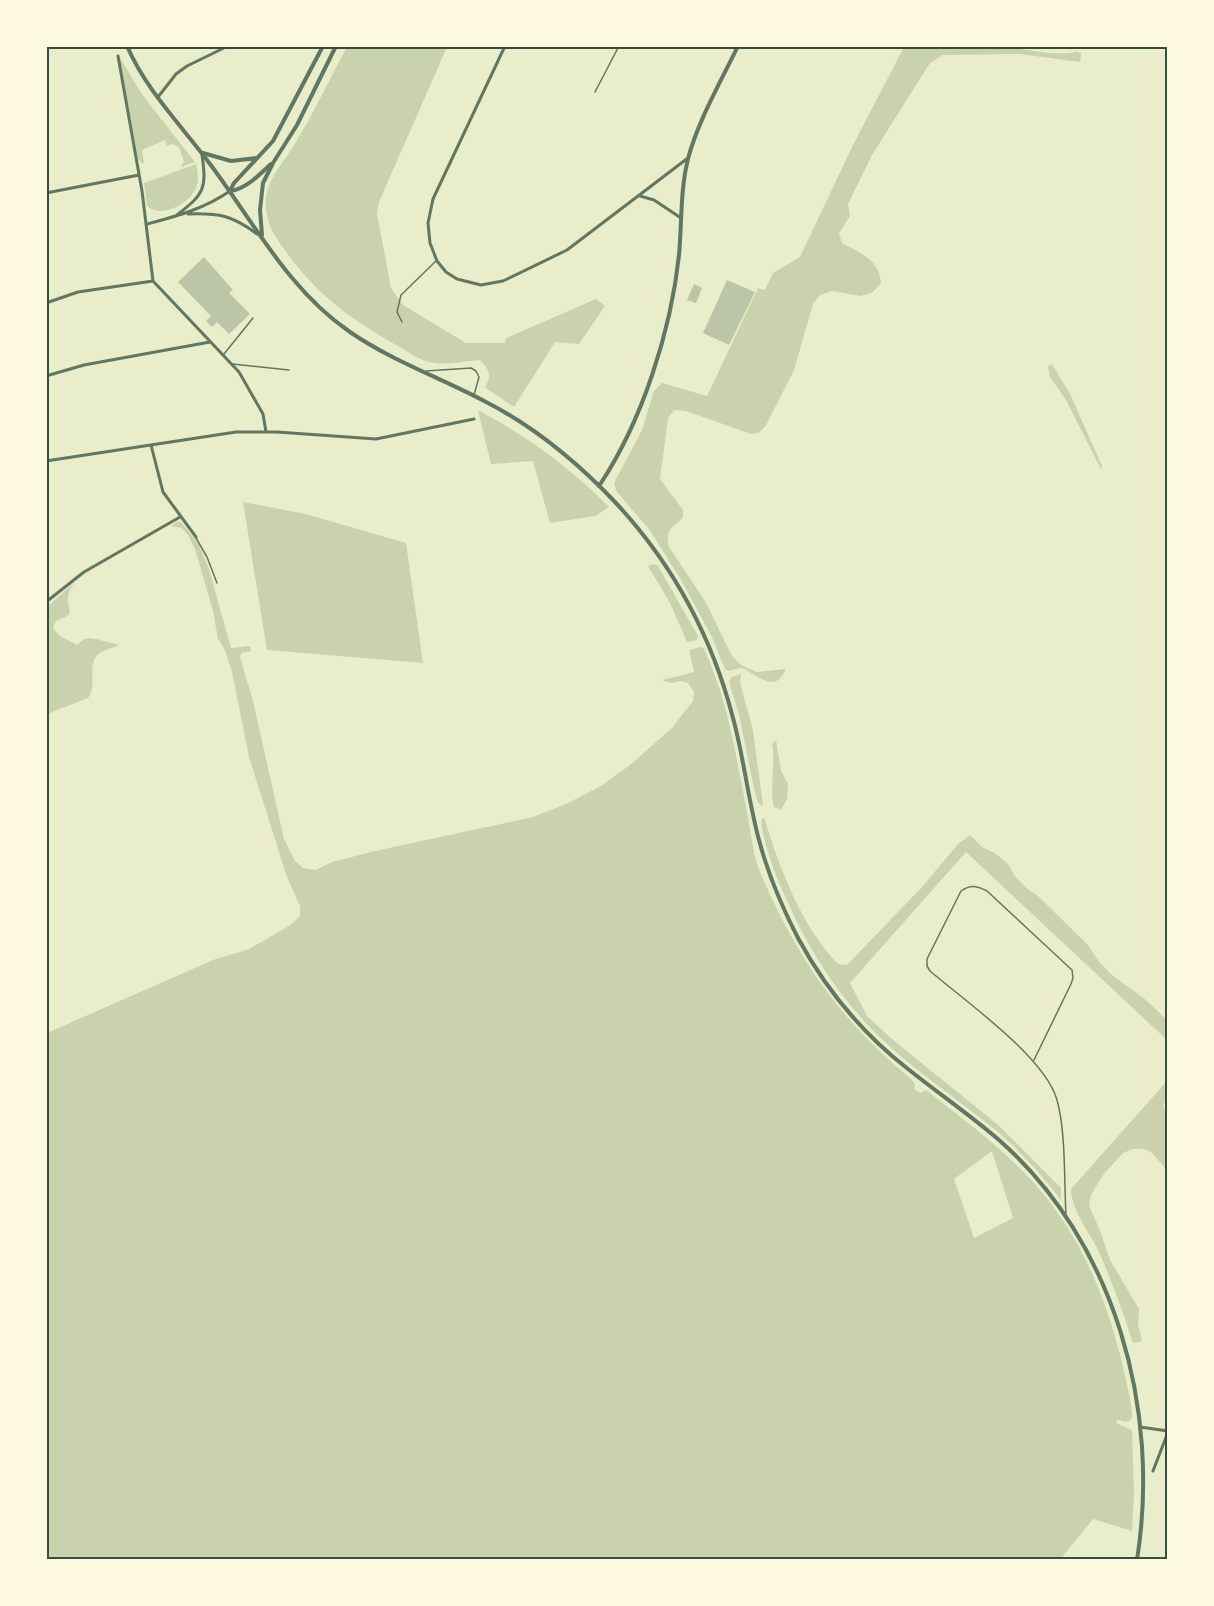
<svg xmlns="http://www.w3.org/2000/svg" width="1214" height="1606" viewBox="0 0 1214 1606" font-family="Montserrat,sans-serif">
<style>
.green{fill:#cad2ad;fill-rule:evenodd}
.building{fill:#bcc5a7}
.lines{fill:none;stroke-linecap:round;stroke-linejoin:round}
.service{stroke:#617663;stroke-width:1.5}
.minor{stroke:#617663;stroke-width:3}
.tertiary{stroke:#617663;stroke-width:4}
.neatline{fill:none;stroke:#344e41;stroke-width:2}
</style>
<rect width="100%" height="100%" fill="#e9edc9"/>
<!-- green -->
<path class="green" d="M919,46C947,46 975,45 1003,47C1027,48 1055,58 1078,51L1081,54L1080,62L1020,54L943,55L930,63L872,155L848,204L850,216L839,233L842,243C860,253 879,259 881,283L873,292L861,296L832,291L820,295L813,304L794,370L765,427L758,433L751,434L686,411L674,410L668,418L660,479L683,510V518C671,528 665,530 669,547L705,601L732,656L741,665L757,672L786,669C775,695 758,675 742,668L728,671L725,669L712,637L680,578L649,529L617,492L614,483L642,430L654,391L662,383L707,396L758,288L765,290L773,273L800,257L853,145L904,47L918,48Z
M347,47H447L379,202L377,214L391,288L403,305L466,343H505L506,338L596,299L605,306L579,344L555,342L514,407L487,389L485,386C493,376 488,368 480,360C466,361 449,365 435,363C422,362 408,352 398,346C352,320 318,296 287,253C275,237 264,221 266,199C268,179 282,164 293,147C313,115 329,80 347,47Z
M119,56L143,96L195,162L181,167L184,161L179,147L172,144L167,146L165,140L142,150L144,163H142L138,159Z
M196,164C198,171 199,180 196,188C189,204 161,219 147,206L144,183Z
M1052,364L1070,394L1102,466L1101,469L1066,400L1050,377L1048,366Z
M478,410C527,436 570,468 609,507L595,516L550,523L533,461L491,464Z
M243,502L306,514L406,543L423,663L267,650Z
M178,521L182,523L199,545L209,569L231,648L250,646L251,651L241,653L240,657L253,701L284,839L295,861L303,868L316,870L332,862L375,851L533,817L568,803L601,786L630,765L672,728L693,701L694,692L688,683L682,681L671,683L662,680L694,672L689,650L700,647L704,649C728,700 736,757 747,812C750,828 752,845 756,861C763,881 773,901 782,919C815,983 854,1032 910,1078L915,1084L914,1089L920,1093L926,1090C968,1123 1012,1155 1045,1196C1096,1260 1117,1331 1132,1409V1417L1130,1421L1125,1422L1117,1420L1116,1423L1132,1430L1134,1493L1132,1531L1093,1519L1060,1560L47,1559V1033L213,960L249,949L289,926L300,916V906L287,877L249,757L232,672L225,650L218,639L213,611L195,549L188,535L182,528L171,526ZM992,1151L1013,1218L974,1238L954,1179Z
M654,564L658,566L698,636L697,640L687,642L670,603L648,566Z
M74,583C71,588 67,594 68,601C68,608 71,608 69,615L56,621L53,628L60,636L77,645C80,643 82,640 85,639C93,636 111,644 120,645C114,647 107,649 101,652C84,663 99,684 88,698L47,714V607Z
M741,674L740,683L753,730L763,806L758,803L755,793L739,715L729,682L732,677Z
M776,740L781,771L788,784L787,799L781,810L774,807C769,790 776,765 772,744Z
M764,817C779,867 801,926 838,964L847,965L922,887L958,844L970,835L982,847L996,854L1008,864L1014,875L1025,887L1038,896L1088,945L1099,962L1112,975L1146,1000L1167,1020V1040L966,852L850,983L867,1016L893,1040L997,1124L1061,1188V1200C1044,1178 1026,1157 1006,1139C960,1099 906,1067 865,1022C833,987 807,946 788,903C776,876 765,850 761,821Z
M1167,1081V1097L1163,1106L1167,1112V1170L1152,1153L1144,1149H1133L1123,1153L1103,1175L1091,1195L1089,1206L1099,1228L1110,1260L1139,1309L1138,1324L1142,1341L1133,1343C1123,1312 1112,1282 1099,1252C1089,1231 1072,1213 1071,1189Z"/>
<!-- building -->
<path class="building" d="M204,257L233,290L229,293L250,314L229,334L217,322L212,327L206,321L211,316L178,282Z
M727,280L755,292L729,345L703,333Z
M694,284L702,288L696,303L687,300Z"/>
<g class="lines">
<!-- service -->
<path class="service" d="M595,92L619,46
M402,322L397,312L401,295L436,261
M224,354L253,318
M232,364L289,370
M426,371L471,368L476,371L479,377L474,395
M196,538L207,557L217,583
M1034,1060L1071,984L1073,978L1072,970L987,891C977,886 971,884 961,891L927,959V966L930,971C965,1001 1045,1057 1057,1100C1066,1132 1064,1181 1066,1215"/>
<!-- minor -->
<path class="minor" d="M505,46L433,199L428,223L430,243L437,261L446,272L457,279L481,285L503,281L567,250L688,158
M118,56L142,191L153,281L239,372L263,414L266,432
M158,97L176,74L187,66L228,46
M46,193L139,175
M640,196L654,200L681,218
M188,214C219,213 232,215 257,234
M177,215C204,194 207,189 202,155
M147,224C177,216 204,209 230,191
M46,303L78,292L153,281
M46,376L84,365L210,342
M151,445L163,492L196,537
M46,461L236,432H277L376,439L474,419
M46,602L84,572L180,517
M1140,1427L1168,1431
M1153,1471L1168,1432"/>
<!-- tertiary -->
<path class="tertiary" d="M127,46C146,90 181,125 210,164C253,221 289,291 350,332C392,361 441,378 486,402C535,427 577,462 615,502C672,563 712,637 733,718C744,758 748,800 759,840C768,874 782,907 798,938C825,988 863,1034 908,1069C938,1093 970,1115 999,1140C1115,1242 1161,1409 1137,1560
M203,153L231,161L257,158
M230,191L234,183L273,141L323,46
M231,191C247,188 259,175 271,164
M262,235L260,210L263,183L273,163L297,125L336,46
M599,486C642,422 671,331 679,255C682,223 680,191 688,159C697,123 721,81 738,46"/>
</g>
<!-- border -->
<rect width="1214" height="1606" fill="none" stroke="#fefae0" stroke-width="96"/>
<rect x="48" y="48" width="1118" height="1510" class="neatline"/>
</svg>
